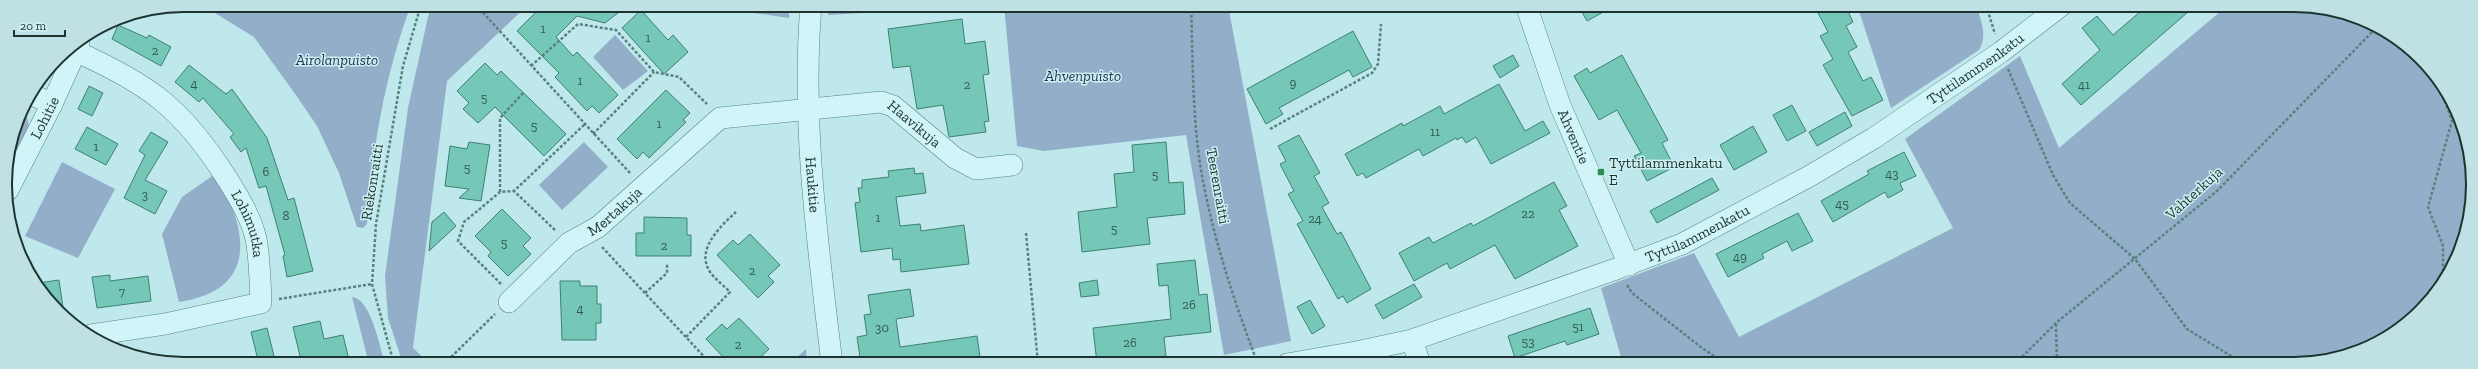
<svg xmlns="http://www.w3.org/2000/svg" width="2478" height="369" viewBox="0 0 2478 369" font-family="'Zilla Slab',serif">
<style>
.green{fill:#93aec9}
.building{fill:#75c8b7;stroke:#3e8172}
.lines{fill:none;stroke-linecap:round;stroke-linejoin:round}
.minor-casing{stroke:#57837f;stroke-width:22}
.path{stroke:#57837f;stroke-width:2.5;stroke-dasharray:3 2;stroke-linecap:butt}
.minor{stroke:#d0f4f7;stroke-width:21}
.poi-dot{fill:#2a8f4f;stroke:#cdf0f3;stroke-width:1.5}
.labels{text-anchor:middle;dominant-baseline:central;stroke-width:3;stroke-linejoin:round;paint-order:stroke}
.number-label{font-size:13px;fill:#325851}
.park-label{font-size:15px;font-style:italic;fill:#23334e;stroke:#cdf0f3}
.street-label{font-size:15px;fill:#1c332f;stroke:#cdf0f3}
.poi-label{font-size:15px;fill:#1c332f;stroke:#cdf0f3;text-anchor:start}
.rim{fill:none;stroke:#1c332f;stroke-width:2}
</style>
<rect width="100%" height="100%" fill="#bee8eb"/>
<!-- green -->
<path class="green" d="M202,5H411C385,74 372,150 367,224L363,228L357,227L339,173L317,126L298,98L254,37Z
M432,5H528L447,81L413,348L428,362L403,364L388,318L385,276L408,108L428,17Z
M699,5H789V18Z
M828,5H1001L828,15Z
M1004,5H1228L1291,341L1224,355L1186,135L1044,151L1017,146Z
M1857,5H1976C1981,21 1988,35 1979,50L1891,108Z
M2228,5H2305L2373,24L2429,66L2464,127L2473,196L2455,264L2421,311L2373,346L2305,364H1623L1601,288L1694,253L1739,337L1953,228L1905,139L2020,56L2059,148Z
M615,35L648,71L623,90L593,57Z
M23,110C39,130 16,155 5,173L19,116Z
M584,142L608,167L562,210L539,185Z
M62,162L115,189L78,258L25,236Z
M215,174C249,229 259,290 179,302L162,234L182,197Z
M352,297C371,298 380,348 385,364H369Z
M806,349L807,364H789Z"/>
<!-- building -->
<path class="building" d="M543,5H628L605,23L577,16L556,37L573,56L577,52L618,95L599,113L592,106L587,111L555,77L559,73L517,31Z
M1578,5H1616L1587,21Z
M1814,5H1845L1853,22L1846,26L1857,47L1848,52L1863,81L1871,77L1883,100L1852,116L1823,65L1833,59L1820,36L1828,32Z
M2136,5H2196L2081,105L2062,84L2100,50L2082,28L2097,16L2113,35L2141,11Z
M641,10L668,40L673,35L688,52L664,74L622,28Z
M962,19L965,44L985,41L989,74L983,75L989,121L984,122L986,132L949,137L943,105L917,109L910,66L893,68L888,29Z
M118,25L147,38L149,35L171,47L161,66L112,39Z
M1353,31L1372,67L1353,77L1349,70L1279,108L1283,114L1266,124L1247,89Z
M1513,55L1519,66L1500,78L1493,66Z
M1622,55L1668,140L1662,143L1674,167L1647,181L1634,156L1641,153L1617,110L1599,120L1574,76L1587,68L1590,73Z
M485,63L497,75L501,71L566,134L544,156L495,107L478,123L463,109L469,103L457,91Z
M189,65L226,94L232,89L267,138L288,200L294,198L313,271L287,277L283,256L285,255L266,186L259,188L246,148L241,152L230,137L234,134L203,98L199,102L175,82Z
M1499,84L1525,131L1543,121L1550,133L1491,164L1476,137L1466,143L1462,137L1457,140L1456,138L1423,156L1419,149L1366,178L1363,173L1357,176L1345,154L1402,123L1403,126L1440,106L1444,114Z
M89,86L103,93L92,116L78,109Z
M666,90L690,113L683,120L686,122L649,158L643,152L637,159L617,139Z
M1792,105L1806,131L1787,141L1773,115Z
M1845,112L1852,126L1817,146L1809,132Z
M1753,126L1767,152L1734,170L1720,145Z
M87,127L118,144L106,165L75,149Z
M151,132L168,142L145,180L167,191L155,214L124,198L145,155L139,151Z
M1299,135L1320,173L1314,176L1329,203L1322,207L1337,234L1341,232L1371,289L1347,303L1343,296L1338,299L1297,224L1303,221L1288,194L1294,191L1280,164L1286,161L1278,146Z
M469,142L490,145L481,201L459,198L469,189L445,186L450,146L467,149Z
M1166,142L1169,183L1183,182L1185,214L1147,218L1150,244L1082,252L1078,212L1117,207L1114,174L1134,172L1132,145Z
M1904,152L1916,176L1900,183L1903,190L1888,198L1885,192L1833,222L1821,201L1869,174L1867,171Z
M914,168L915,174L923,173L926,193L896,197L900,226L920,224L921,231L964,225L969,264L901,272L900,259L893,260L892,248L861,252L855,203L860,202L858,188H862V180L889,177L888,171Z
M1712,178L1719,190L1657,223L1650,211Z
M1554,182L1567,206L1559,210L1578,246L1515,279L1495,245L1450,269L1447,263L1414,281L1399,253L1429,237L1433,243L1471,223L1473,226Z
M502,209L531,238L523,246L531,254L508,276L488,256L491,252L475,236Z
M444,212L456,226L429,251L432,222Z
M1798,213L1813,241L1792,251L1787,241L1762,254L1764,258L1728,277L1716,254Z
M644,217L687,218V235H691V256H636V233H644Z
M750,234L780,265L768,276L774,282L758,298L717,255L733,240L738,245Z
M1195,260L1199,295L1207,294L1211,332L1164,337L1166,356L1097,364L1093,328L1171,319L1168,285L1159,286L1157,264Z
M110,275V281L148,276L151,301L97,308L92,277Z
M59,280L64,314L50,303L38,283Z
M1097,280L1099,295L1081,297L1079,283Z
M560,281H580V286H597V304H601V323H596V340H562Z
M1414,284L1422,297L1383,319L1375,305Z
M910,289L914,316L896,319L900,347L977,336L981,364H861L857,337L867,335L864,315L871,314L868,295Z
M1310,300L1325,326L1312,334L1297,307Z
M1590,308L1599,334L1567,345L1565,341L1515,358L1508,336Z
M739,318L769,349L753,364H730L706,339L722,324L727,329Z
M320,321L324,339L343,335L350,364H302L293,327Z
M267,328L274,356L258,360L251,332Z"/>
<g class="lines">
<!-- minor casing -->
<g class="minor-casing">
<g id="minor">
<path id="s1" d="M811,5C801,124 818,246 832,364"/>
<path id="s2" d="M1526,5L1560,105L1629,265"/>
<path id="s3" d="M75,51C149,84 182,108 226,177C238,196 251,217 256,239C260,260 260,282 261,303L165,324L91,335"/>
<path d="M33,95L52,104"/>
<path id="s4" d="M8,190L52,104L79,44"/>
<path id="s5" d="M509,302L569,243L598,227L720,118L881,102L893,106L955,158L976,169L1012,165"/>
<path d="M1412,340L1420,364"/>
<path id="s6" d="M1287,364L1356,352L1412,340L1616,269L1682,244L1808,177L1874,138L2001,52L2062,5"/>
</g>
</g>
<!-- path -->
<path class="path" d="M476,5L630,173
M1191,5C1193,63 1192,124 1203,181C1215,244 1235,304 1258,364
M1986,5L1995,34
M531,66L578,24L616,30L654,72L679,77L707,104
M2008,69L2053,175L2070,203L2135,259L2187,329L2244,364
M2438,82L2452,121L2428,207L2443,246V280
M1270,129L1372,73L1378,64L1381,24
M593,134L654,72
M500,192V118L524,92
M555,230L514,191L585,124
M1026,233L1038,364
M602,247L711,364
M501,284L458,241L464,222L500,192L514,191
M1627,285L1632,293L1702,348L1726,364
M645,293L667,273V264
M279,299L372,284
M2056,324L2057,364
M686,337L730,292C723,285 715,279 710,272C695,249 721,226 736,212
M394,364L372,284L376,224L403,66L421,5
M444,364L495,314
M1233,364L1270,357
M2015,364L2056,323L2217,191L2377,27"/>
<!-- minor -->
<use href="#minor" class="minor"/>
</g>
<!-- markers -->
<rect class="poi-dot" x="1597" y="168" width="8" height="8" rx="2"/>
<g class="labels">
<!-- number labels -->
<g class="number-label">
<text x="543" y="28">1</text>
<text x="648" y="37">1</text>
<text x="155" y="50">2</text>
<text x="580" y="80">1</text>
<text x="1293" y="82">9</text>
<text x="194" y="83">4</text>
<text x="967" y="84">2</text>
<text x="2084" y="84">41</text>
<text x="484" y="97">5</text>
<text x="659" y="123">1</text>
<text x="534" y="125">5</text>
<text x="1435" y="131">11</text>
<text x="96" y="146">1</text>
<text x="467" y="167">5</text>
<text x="266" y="171">6</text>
<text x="1892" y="173">43</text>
<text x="1155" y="174">5</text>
<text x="145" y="194">3</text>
<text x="1842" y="203">45</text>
<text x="1528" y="213">22</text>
<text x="286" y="215">8</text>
<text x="878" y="217">1</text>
<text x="1315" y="218">24</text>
<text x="1114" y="228">5</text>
<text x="504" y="242">5</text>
<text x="664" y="245">2</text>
<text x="1740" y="256">49</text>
<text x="752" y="270">2</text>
<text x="122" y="291">7</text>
<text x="1189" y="304">26</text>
<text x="580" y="308">4</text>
<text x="1578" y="326">51</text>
<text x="882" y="327">30</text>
<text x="1528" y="341">53</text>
<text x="1130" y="342">26</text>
<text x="738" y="344">2</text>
</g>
<!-- park labels -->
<g class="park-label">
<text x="337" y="60">Airolanpuisto</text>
<text x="1083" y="76">Ahvenpuisto</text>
</g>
<!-- street labels -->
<g class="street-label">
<text stroke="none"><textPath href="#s6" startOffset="756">Tyttilammenkatu</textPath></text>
<text stroke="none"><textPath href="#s4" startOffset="81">Lohitie</textPath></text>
<text stroke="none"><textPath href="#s5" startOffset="483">Haavikuja</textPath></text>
<text stroke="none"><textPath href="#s2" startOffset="140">Ahventie</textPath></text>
<text transform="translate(372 182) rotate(-81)">Riekonraitti</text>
<text stroke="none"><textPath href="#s1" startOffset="180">Haukitie</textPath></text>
<text transform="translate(1218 186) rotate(80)">Teerenraitti</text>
<text transform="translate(2194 193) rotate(-42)">Vahterkuja</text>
<text stroke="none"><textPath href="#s5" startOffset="140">Mertakuja</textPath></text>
<text stroke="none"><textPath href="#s3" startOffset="253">Lohimutka</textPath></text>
<text stroke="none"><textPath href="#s6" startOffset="432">Tyttilammenkatu</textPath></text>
</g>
<!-- poi labels -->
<g class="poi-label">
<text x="1609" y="163">Tyttilammenkatu<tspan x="1609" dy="17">E</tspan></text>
</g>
</g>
<!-- crop -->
<path d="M0 0H2478V369H0ZM184 12H2294A172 172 0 0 1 2466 184V185A172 172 0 0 1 2294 357H184A172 172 0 0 1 12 185V184A172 172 0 0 1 184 12Z" fill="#bfe1e3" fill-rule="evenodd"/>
<path class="rim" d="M184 12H2294A172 172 0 0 1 2466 184V185A172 172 0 0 1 2294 357H184A172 172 0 0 1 12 185V184A172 172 0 0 1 184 12Z"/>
<!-- scale -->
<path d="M14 30v6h51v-6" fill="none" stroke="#1c332f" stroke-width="2"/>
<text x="20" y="30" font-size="12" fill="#1c332f" stroke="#cdf0f3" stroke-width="3" paint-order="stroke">20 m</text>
</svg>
